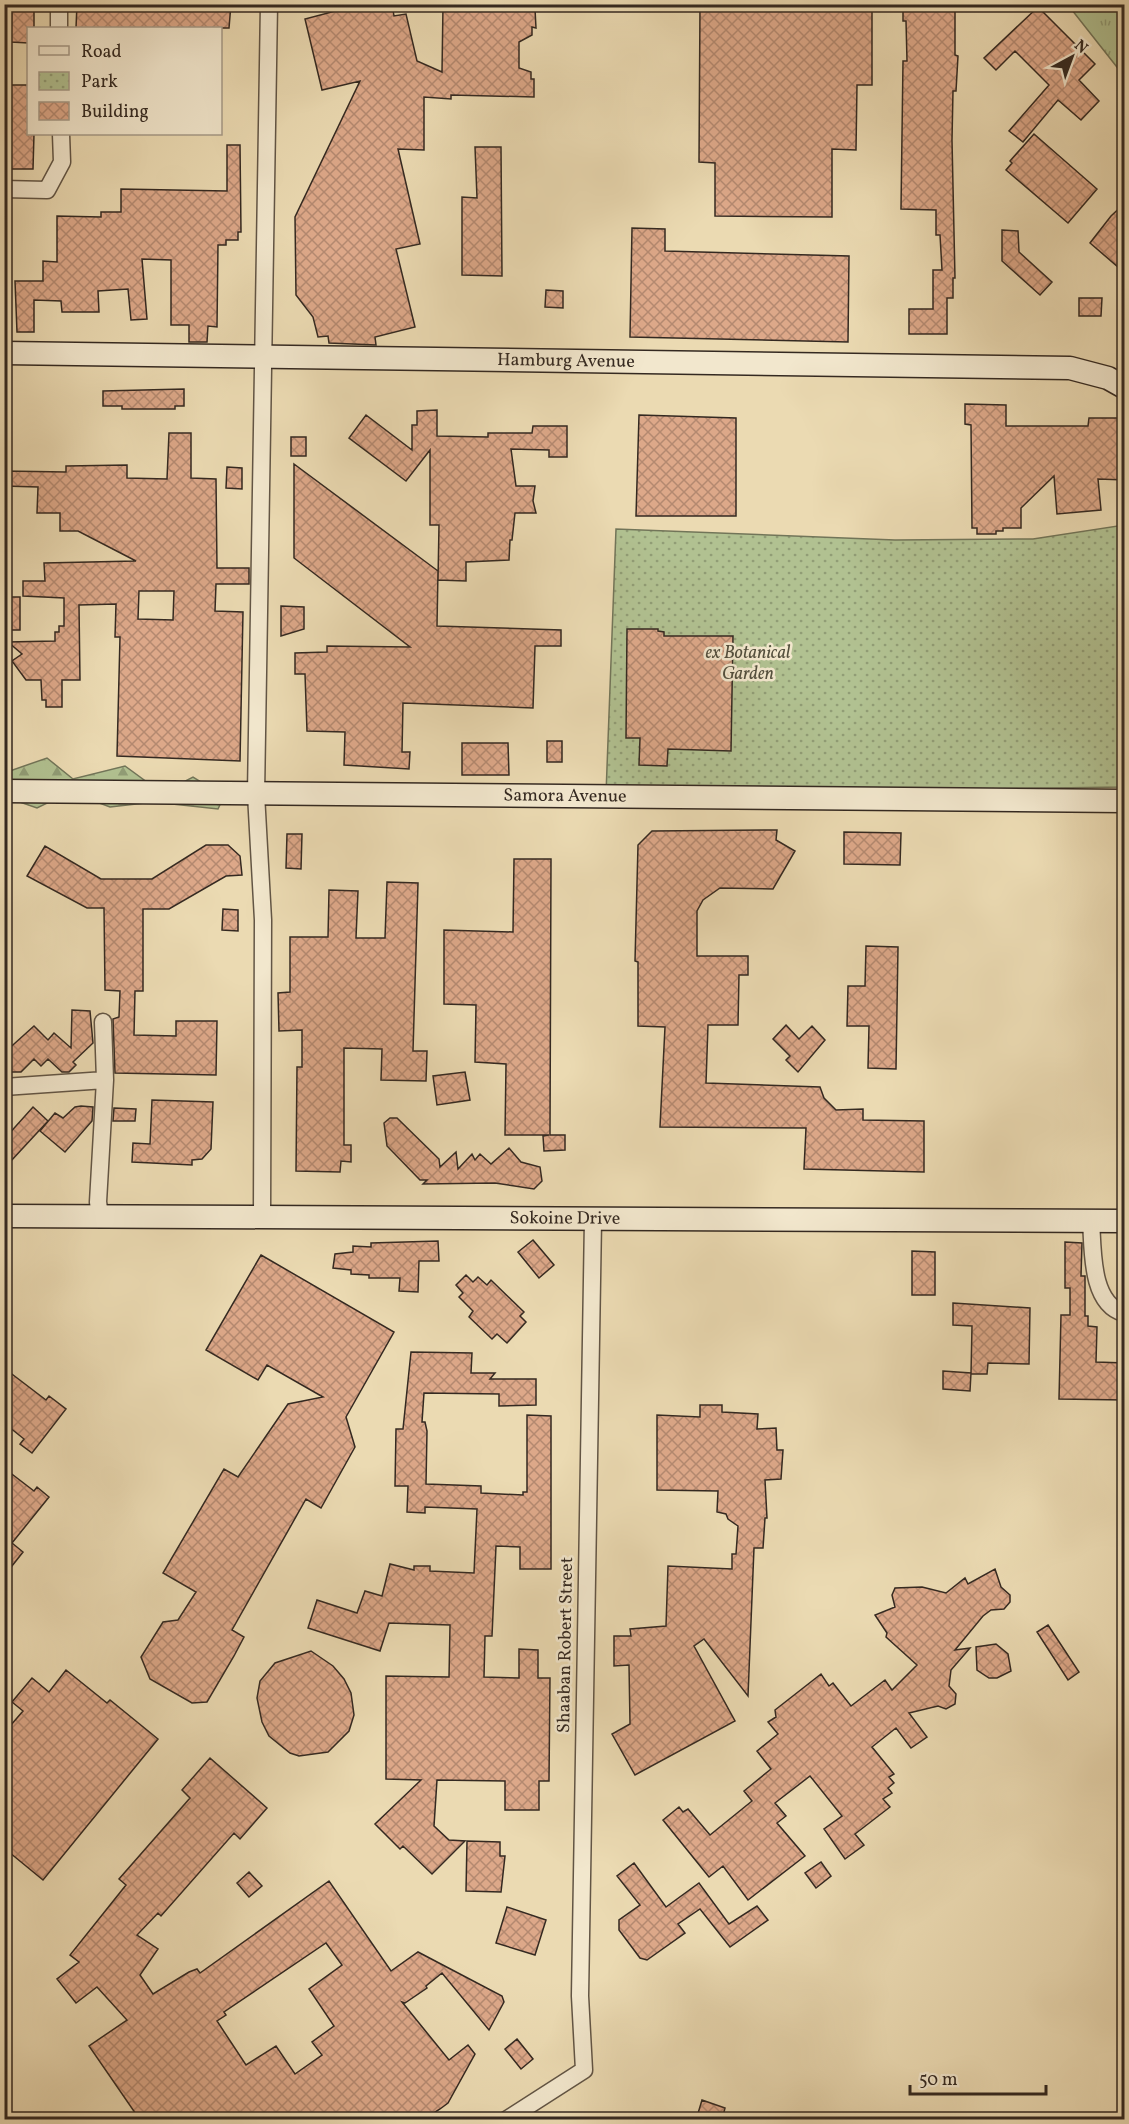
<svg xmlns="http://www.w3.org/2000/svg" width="1129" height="2124" viewBox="0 0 1129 2124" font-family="Vollkorn,serif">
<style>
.grass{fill:url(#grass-tufts);stroke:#727559;stroke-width:1.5}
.forest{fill:url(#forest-firs);stroke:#727559;stroke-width:1.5}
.park{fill:url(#park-dots);stroke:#727559;stroke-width:1.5}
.building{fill:url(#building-cross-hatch);stroke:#342921;stroke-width:1.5;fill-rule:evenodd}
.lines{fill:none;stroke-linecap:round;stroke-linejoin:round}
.street-casing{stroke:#625545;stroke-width:19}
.secondary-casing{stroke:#342921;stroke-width:25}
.street{stroke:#f2e7cd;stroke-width:16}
.secondary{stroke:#f2e7cd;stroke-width:22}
.labels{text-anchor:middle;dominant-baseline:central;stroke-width:5;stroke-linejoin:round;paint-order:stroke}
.street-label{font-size:18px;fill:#342921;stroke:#f2e7cd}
.park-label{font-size:18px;font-style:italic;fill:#534f3d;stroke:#f2e7cd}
</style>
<defs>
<pattern id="grass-tufts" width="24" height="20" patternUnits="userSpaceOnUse" patternTransform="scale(1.5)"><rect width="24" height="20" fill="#b1c191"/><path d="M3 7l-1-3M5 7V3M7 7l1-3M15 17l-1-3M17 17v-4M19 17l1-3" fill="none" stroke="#919d76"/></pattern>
<pattern id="forest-firs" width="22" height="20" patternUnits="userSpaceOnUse" patternTransform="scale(1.5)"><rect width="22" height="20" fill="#b1c191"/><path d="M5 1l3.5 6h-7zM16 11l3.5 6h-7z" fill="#919d76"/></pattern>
<pattern id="park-dots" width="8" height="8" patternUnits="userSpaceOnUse" patternTransform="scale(1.5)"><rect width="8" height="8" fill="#b1c191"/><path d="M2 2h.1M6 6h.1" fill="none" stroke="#919d76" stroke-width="1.8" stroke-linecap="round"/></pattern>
<pattern id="building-cross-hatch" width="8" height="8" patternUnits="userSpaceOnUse" patternTransform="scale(1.5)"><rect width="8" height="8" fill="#dda889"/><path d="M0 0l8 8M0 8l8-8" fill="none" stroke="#b48970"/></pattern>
</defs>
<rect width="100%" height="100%" fill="#ebdab2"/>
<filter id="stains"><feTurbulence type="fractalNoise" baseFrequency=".00333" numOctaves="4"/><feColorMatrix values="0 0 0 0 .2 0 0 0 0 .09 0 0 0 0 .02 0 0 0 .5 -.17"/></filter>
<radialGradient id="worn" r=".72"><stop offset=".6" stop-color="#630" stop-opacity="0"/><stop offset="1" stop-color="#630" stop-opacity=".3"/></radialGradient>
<!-- grass -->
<path class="grass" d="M1068,5H1124V76Z"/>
<!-- forest -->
<path class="forest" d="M47,758L73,779L125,766L162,793L193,777L224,796L218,809L154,802L110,807L70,792L37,808L5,797L4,773Z"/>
<!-- park -->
<path class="park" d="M1124,525V787L606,794L616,529L895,540L1033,539Z"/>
<!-- building -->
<path class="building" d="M12,4H34V28H28V43L11,42Z
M77,4H231L229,28H76Z
M347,4H392L394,16L406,14L417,61L442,72L443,5L535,9L536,28L532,27V35L519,42V68L531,72V79H534V97L451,95V99L424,97V150L398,149L420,244L396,249L415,327L375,337L376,345L329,343L328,336L318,337L313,317L296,295L295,217L360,81L322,90L305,19L347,8Z
M700,4H872V85H857L856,150L832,149V217L715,216V163L699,162Z
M903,4H955V55L958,56L956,91H953L952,140L955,278H953V298H947V334H909V309H933V270H942L940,235H936V210L901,209L903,61H907L906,21H903Z
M1038,7L1095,64L1079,80L1099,101L1081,120L1058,100L1023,142L1009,131L1049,85L1015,51L996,70L984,58Z
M11,85H28V134H34L33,169H10Z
M1034,134L1097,189L1068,223L1006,170L1012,163L1010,161Z
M227,145H240L241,232H238V240H226V245H218L217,327L208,326L207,342H189V325H171V260L142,259L147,319L131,320L128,289L98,291L99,312H62L61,301L34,300V332H17L15,281H43V261L57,262V216L101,217V212H121V189L227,191Z
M475,147H501L502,276L462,275V197L477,198Z
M1125,203V273L1090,243L1111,216Z
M632,228L665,229V251L849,256L848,342L630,337Z
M1002,230L1018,231L1019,252L1052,282L1040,295L1002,261Z
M546,290L563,291V308L545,307Z
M1079,298H1102L1101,316H1079Z
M184,389V406H175V409H122V406H103V391Z
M965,404L1006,405V426H1088L1089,418H1125V480L1098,479L1101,510L1057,514L1054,476L1021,508V528H1003V531H996V534H977V528H972L971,425L965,424Z
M437,410V436L488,437V433H532L533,426H567V457H549V450L511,449L516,486H535L533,501L536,513H515L512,540H510L509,560L466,562V581L438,580L439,525H430V450L406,481L349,438L366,415L412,450V425H417V411Z
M639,415L736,418V516H636Z
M169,433H191V478L216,479L217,568H249V584H216L215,611L243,612L240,761L117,756L120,637H115L116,604L79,605L80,680H62V707H46V700H42L41,680H26L12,661L22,654L8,642L55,641V632H59V626H64V598L23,596V581H45L44,563L136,561L78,531H60V513H37L38,487L4,486V471L66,472V466L127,465V478L167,479ZM139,591H174L173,620L138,619Z
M291,437H306V456H291Z
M294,464L438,571L437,626L561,630V646H535L533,708L403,703L402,752H410L409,769L344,765L345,732L307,731L305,674H295V653L327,652V646L410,647L294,558Z
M227,467L242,468V489L226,488Z
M4,597H20V630H5Z
M281,606L304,607V629L281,636Z
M627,629H658V631L664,632V636H733L731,751L668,749L667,766L639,765L640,738H626Z
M547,741H562V762H547Z
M462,743H508L509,775H462Z
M777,830L776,840L795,851L773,889L720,888L703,900L697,911V956H748V975H739L738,1025H708L706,1083L820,1087L824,1098L836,1110L863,1109V1120L924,1121V1172L804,1169L806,1128L660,1127L665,1027L638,1026V962L635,961L638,845L652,831Z
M844,832L901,833L900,865L844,864Z
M287,834H302L301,869L286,868Z
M206,845H228L240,856L242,875L226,876L169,909H143V991H135L134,1035L176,1036V1021H217L216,1075L115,1073L113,1019L119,1017L120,991L105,990L104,908H87L27,876L45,846L101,879H152Z
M514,859H551L550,1135H565V1150L544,1151L543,1136L549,1135H505L506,1064L475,1062L476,1005L444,1004V930L513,932Z
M387,882L418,883L413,1051H427L426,1081L381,1080L382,1049L344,1048V1145H351V1162L341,1161L340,1172L296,1171L297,1067H302V1030L279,1031L278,993L290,992V937H328L329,890L358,891L356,938H385Z
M223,909L238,910V931L222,930Z
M866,946L898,947L896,1069L868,1068L869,1026H847L848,986H865Z
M72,1010L90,1011L93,1043L73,1062L76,1065L69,1072H62L48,1059L41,1066L34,1059L21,1072H4V1053L34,1026L48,1040L54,1033L71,1048Z
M786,1025L799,1039L812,1026L825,1040L798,1072L786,1060L790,1056L773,1039Z
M465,1072L470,1100L437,1105L433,1076Z
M152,1100L213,1102L211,1149L202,1159L192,1160V1165L132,1162L133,1143L150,1144Z
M81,1106L93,1107L92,1121L65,1152L40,1131L55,1113L63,1118L75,1107Z
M33,1107L48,1121L10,1162L7,1136Z
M114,1108L136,1109L135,1121H113Z
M390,1118H397L439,1159L440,1167L456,1152L458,1169L472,1154L475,1160L480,1154L491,1164L509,1148L521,1162L540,1167L542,1181L534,1189L495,1183L423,1184L427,1180H420L387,1146L384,1123Z
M533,1240L554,1265L539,1278L518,1252Z
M438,1241L439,1261H419L418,1292L399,1291L400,1278H369V1275L351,1274V1270L333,1268L335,1254L353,1252V1246L371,1247V1243Z
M1065,1242L1082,1243L1081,1276H1085V1316H1088V1326L1097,1327L1096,1362L1125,1363V1400L1059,1399L1061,1315H1070V1288H1065Z
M912,1251L935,1252V1295H912Z
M261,1255L394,1332L346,1417L355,1447L321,1508L306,1499L232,1630L244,1637L234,1656L207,1702L192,1703L150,1679L141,1657L163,1622L178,1620L196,1592L163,1573L224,1469L238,1477L288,1404L323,1397L267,1365L258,1380L206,1350Z
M466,1275L473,1282L478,1277L487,1285L491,1280L524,1312L520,1316L526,1322L507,1343L497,1334L492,1339L469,1317L473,1311L459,1297L463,1293L456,1285Z
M953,1303L1030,1308L1029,1364L988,1363L987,1374H971L972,1326L953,1325Z
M411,1352L472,1353L471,1373H495L490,1379H536V1405L499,1406V1394L424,1393L422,1422H425L427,1431L426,1484L481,1486V1493L523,1495V1492H527V1415L551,1416V1569H520V1547L496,1546L492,1636H485L484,1677L519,1678V1649L538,1650V1678H550L549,1781H539V1810H505V1781L437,1780L434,1826L449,1840L465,1841L432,1874L403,1846L400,1849L375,1824L421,1780L386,1779V1676L449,1677L450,1625L389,1623L380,1651L308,1628L317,1600L357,1613L365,1591L382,1596L390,1564L414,1570V1566H430V1571L474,1573L477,1509L425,1507V1513L407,1512L408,1486H395L396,1429H403Z
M4,1368L46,1400L49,1396L66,1409L32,1453L20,1444L24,1439L4,1423Z
M943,1371L971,1373L970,1391L943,1389Z
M700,1405H722V1412L758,1414L757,1429L776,1428L777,1450H783L781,1479L765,1480L767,1518H765L763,1548H754L748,1696L704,1639L694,1646L735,1721L635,1775L612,1734L630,1724L629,1665L614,1666V1636H631L630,1629L666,1626L668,1566L732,1569V1554H736L738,1526L728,1519L726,1514L717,1512L718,1491L657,1490V1415L700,1417Z
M4,1468L34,1491L37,1487L49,1497L12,1543L23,1552L4,1576Z
M995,1569L1001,1587L1010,1595V1602L1004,1609L991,1610L983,1616L955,1650L970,1648L951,1670L949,1686L956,1694L955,1704L946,1709L938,1706L909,1713L927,1737L911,1748L896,1728L872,1747L894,1774L889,1777L894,1783L888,1788L892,1793L883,1799L890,1807L855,1834L864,1845L845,1859L824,1829L842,1816L810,1776L775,1803L786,1816L777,1823L805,1856L748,1900L723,1866L709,1877L663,1820L679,1807L683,1812L688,1809L710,1835L752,1801L744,1791L771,1769L757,1751L778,1734L768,1722L776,1717L775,1710L821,1674L829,1686L833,1683L851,1706L885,1680L892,1690L917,1665L886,1637L887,1633L875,1615L895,1607L892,1595L895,1588L922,1587L946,1593L965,1578L968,1584Z
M1048,1625L1079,1672L1068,1680L1037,1632Z
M996,1644L1008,1654L1011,1671L997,1678H989L977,1670L976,1647Z
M311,1651L333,1666L344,1679L351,1693L354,1715L349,1731L328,1752L299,1756L290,1753L269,1736L262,1722L257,1698L260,1681L275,1663Z
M66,1670L107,1703L110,1700L158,1739L43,1880L4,1848V1733L23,1711L12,1702L32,1678L49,1692Z
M210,1758L267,1808L240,1839L234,1833L161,1916L158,1913L137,1935L158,1949L140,1975L153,1994L189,1972L197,1969L200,1973L329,1881L391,1971L418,1952L502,1996L504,2002L489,2030L442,1973L426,1986L427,1988L405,2003L402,2002L449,2060L468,2045L475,2054L448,2103L440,2109L423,2120H140L89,2046L127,2020L97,1987L76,2003L57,1979L79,1962L70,1955L126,1885L119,1879L190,1798L182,1790ZM326,1943L342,1965L309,1989L334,2026L312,2042L322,2055L295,2074L276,2046L246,2065L217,2021L226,2015L224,2012Z
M467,1841L500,1842V1856H505L501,1892L466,1891Z
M821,1862L831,1876L816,1888L805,1873Z
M634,1863L666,1907L699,1883L729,1924L757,1906L768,1920L730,1947L700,1909L678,1924L685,1933L647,1960L640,1958L619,1930V1920L640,1905L617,1876Z
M249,1872L262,1886L249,1897L237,1883Z
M507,1907L546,1920L535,1955L496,1943Z
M517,2039L533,2059L521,2069L505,2049Z
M702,2100L725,2108L722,2120H696Z"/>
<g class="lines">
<!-- street casing -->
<g class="street-casing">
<path id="street" d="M59,28V12
M4,189L47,190L62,162L61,134
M4,1087L105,1080
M100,1215L98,1202L105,1080L103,1022
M262,1217L263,920L256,794L269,4
M1091,1220C1093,1248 1090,1304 1124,1313
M506,2120L584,2070L580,1996L593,1220"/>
</g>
<!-- secondary casing -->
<g class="secondary-casing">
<g id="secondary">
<path id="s1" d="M4,353L1070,368L1108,378L1124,387"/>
<path id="s2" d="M4,791L1124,801"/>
<path id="s3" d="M4,1216L1124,1221"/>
</g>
</g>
<!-- street -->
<use href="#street" class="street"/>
<!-- secondary -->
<use href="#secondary" class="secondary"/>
</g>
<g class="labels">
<!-- street labels -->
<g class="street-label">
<text stroke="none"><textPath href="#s1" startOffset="562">Hamburg Avenue</textPath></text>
<text stroke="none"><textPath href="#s2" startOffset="561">Samora Avenue</textPath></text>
<text stroke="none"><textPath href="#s3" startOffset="561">Sokoine Drive</textPath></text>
<text transform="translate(566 1645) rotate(-89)">Shaaban Robert Street</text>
</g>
<!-- park labels -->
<g class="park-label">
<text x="748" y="653">ex Botanical<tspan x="748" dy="21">Garden</tspan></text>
</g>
</g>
<!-- margin -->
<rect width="1129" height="2124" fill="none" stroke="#ebdab2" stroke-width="24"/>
<rect x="6" y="6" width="1117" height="2112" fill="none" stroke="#342921" stroke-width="3"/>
<rect x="12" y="12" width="1105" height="2100" fill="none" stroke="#342921" stroke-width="1.5"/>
<!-- legend -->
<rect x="27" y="27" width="195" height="108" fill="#f2e7cd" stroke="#a69b88" stroke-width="1.5"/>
<rect x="39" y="46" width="30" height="9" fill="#f2e7cd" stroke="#a69b88" stroke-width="1.5"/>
<text x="81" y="57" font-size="18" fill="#342921">Road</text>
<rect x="39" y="72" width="30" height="18" fill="url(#park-dots)" stroke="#a69b88" stroke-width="1.5"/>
<text x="81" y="87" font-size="18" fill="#342921">Park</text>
<rect x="39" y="102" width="30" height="18" fill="url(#building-cross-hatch)" stroke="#a69b88" stroke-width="1.5"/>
<text x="81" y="117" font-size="18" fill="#342921">Building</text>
<!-- north arrow -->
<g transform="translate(1072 57) rotate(41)" stroke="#f2e7cd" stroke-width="4.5" paint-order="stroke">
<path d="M0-4.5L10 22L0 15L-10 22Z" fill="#342921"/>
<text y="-9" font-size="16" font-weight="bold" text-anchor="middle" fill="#342921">N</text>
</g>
<!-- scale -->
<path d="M910 2085v9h136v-9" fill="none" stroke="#342921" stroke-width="3"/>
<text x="919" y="2085" font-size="18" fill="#342921" stroke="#f2e7cd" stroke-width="4.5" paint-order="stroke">50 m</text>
<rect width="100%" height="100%" filter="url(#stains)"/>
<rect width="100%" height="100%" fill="url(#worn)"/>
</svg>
